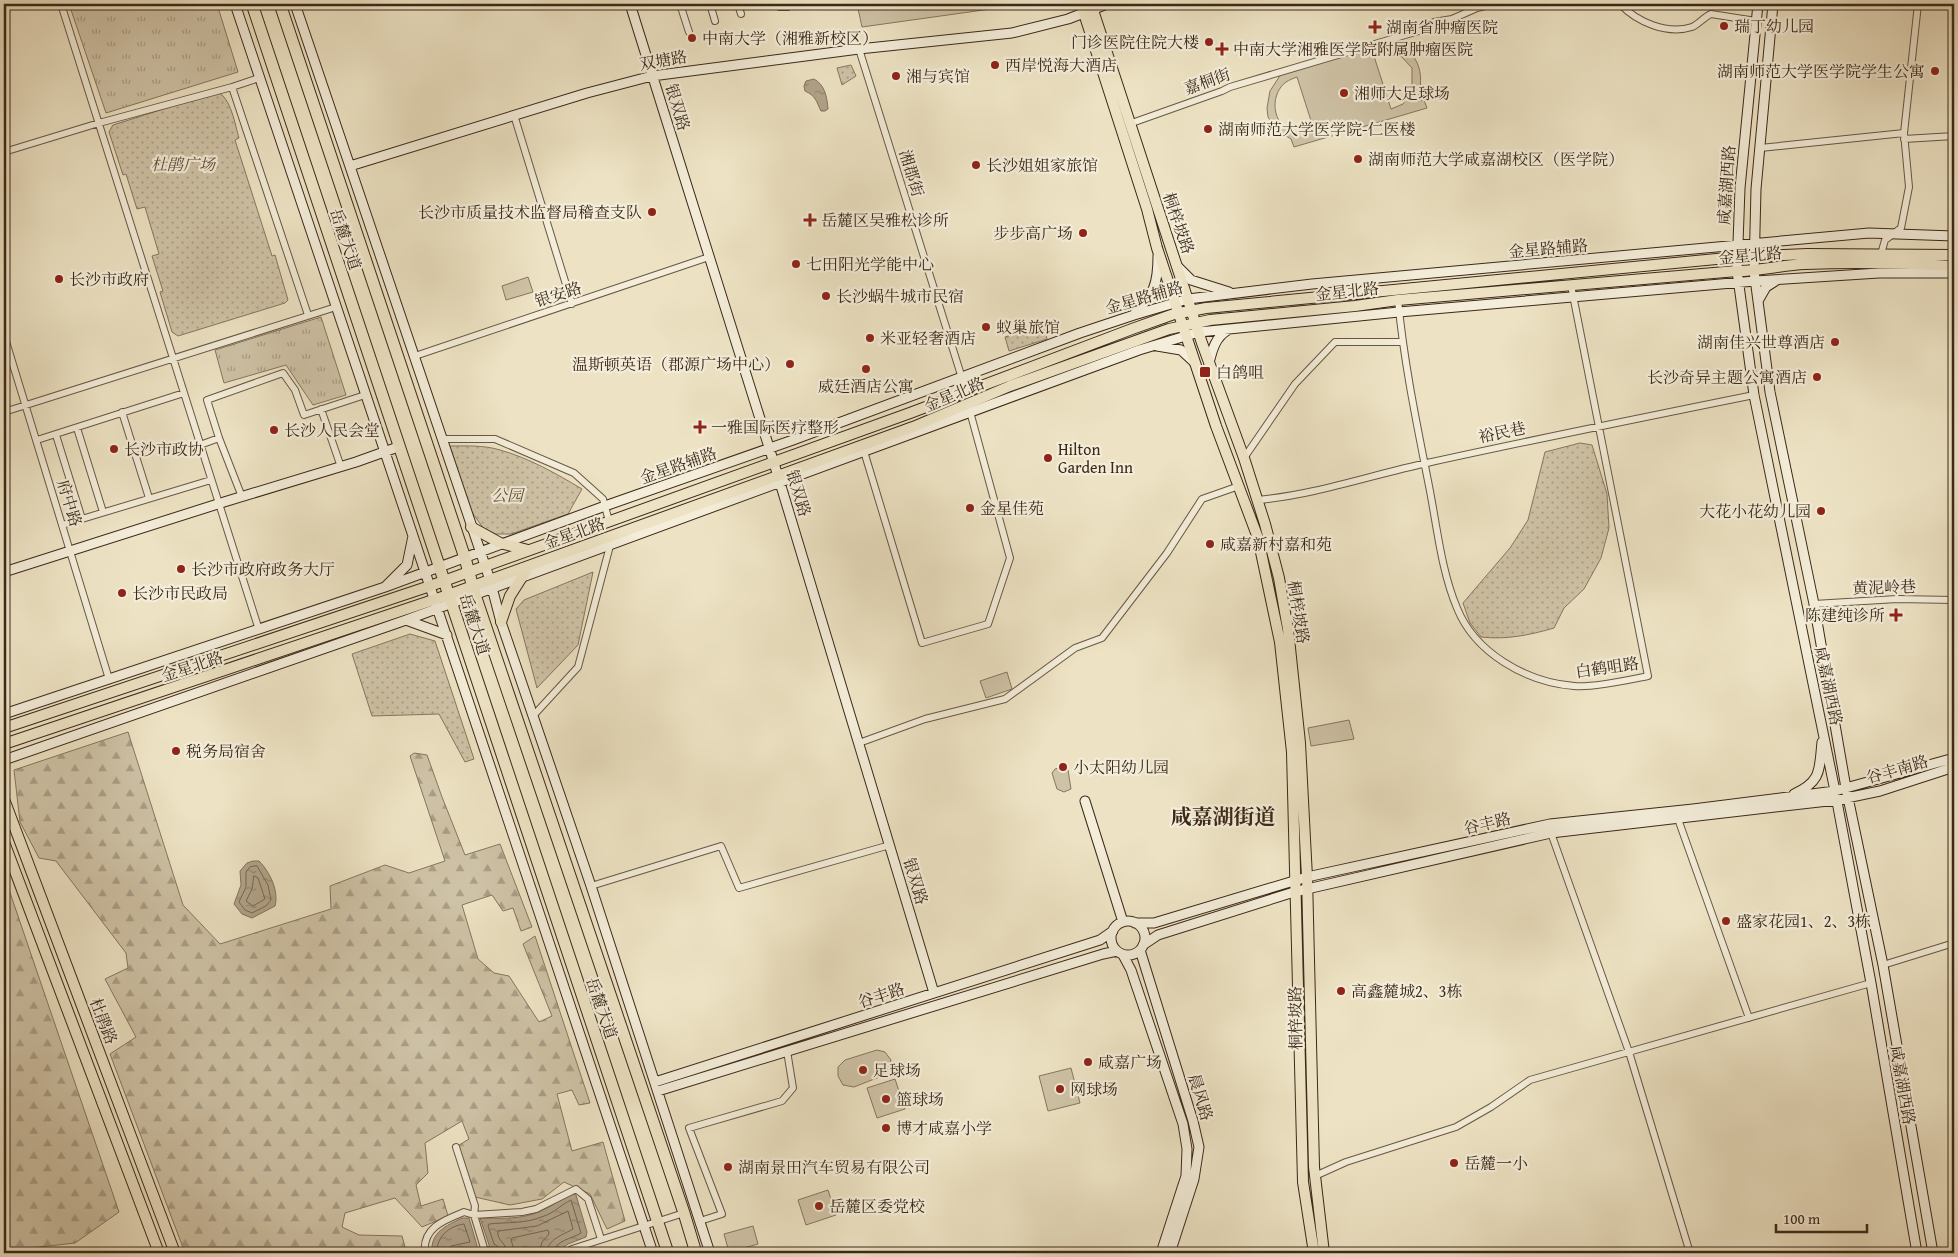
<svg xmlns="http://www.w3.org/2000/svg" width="1958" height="1257" viewBox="0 0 1958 1257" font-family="'Gentium Book Plus','Noto Serif SC',serif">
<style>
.grass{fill:url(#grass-tufts);stroke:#867660}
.forest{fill:url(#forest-firs);stroke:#867660}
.park{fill:url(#park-dots);stroke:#867660}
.pitch{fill:#cfc3a7;stroke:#867660;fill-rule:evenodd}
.water{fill:url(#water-ripples);stroke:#82725d}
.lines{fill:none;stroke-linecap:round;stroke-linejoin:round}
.shore{stroke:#766652;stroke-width:1}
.street-casing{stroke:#685744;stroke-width:8}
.secondary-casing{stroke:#3c2819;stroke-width:11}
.primary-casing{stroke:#3c2819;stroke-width:12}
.highway-casing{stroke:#3c2819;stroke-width:13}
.street{stroke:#f3edd9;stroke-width:6}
.secondary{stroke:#f3edd9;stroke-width:9}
.primary{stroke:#ede3c4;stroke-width:10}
.highway{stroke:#ede3c4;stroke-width:11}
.poi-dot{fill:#8f2418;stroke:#f3edd9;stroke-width:2}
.labels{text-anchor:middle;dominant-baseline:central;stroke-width:4.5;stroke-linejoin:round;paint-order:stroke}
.poi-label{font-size:16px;fill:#3c2819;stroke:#f3edd9;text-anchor:start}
.street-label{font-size:16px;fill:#3c2819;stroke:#f3edd9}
.park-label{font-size:16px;font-style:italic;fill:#614f3c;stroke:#f3edd9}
.district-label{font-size:21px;font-weight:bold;fill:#3c2819;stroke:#f3edd9}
</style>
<defs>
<pattern id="grass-tufts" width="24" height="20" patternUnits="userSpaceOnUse" patternTransform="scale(1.25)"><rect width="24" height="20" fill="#cfc3a7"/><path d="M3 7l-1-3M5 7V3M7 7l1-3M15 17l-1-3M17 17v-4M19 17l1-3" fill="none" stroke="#a99e87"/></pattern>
<pattern id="forest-firs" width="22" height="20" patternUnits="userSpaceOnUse" patternTransform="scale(1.25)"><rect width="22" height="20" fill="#cfc3a7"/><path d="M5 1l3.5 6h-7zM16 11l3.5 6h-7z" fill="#a99e87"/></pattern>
<pattern id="park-dots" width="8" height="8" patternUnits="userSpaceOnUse" patternTransform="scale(1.25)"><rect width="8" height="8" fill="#cfc3a7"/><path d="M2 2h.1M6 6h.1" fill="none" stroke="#a99e87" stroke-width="1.8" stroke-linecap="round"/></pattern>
<pattern id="water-ripples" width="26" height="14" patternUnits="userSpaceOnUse" patternTransform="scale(1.25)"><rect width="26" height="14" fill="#b1a38a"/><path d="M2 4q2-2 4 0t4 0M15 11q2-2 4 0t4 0" fill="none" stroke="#918570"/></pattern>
</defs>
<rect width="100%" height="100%" fill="#ede3c4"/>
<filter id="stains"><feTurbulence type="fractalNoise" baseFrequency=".004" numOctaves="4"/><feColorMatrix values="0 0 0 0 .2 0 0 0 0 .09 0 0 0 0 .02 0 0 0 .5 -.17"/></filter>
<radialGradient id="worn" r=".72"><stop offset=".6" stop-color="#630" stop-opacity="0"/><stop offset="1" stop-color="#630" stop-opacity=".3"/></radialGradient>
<!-- grass -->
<path class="grass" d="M69,4H217L238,72L106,113Z
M321,317L346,395L313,405L286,365L224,383L215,350Z"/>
<!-- forest -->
<path class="forest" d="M128,732L183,905L220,944L331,909L330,886L385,865L409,873L445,861L410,756L414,753L427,755L442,797L465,855L500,844L532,927L521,931L513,908L503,911L492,895L462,905L478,959L494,973L509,976L539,1022L552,1016L523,944L535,936L590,1103L579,1105L572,1090L557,1094L572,1151L603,1142L625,1221L607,1229L590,1194L564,1182L542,1199L510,1205L475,1197L456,1147L469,1139L462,1121L425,1143L428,1173L416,1185L421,1206L443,1199L448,1216L422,1227L395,1198L345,1213L342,1227L359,1235L402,1236L405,1247L401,1253H185L110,1054L136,1037L105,979L128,968L126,953L56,861L39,858L20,822L14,770Z
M4,875L119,1212L75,1243L4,1251Z"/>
<!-- park -->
<path class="park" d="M851,65L856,76L842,85L837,68Z
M217,92C231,97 235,125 239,138L235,140L272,256L275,255L288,300L285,303L178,336L172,332L160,292L163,291L152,256L159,254L145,207L137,209L126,174L123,175L109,132L113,125Z
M1044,325L1047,339L1009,351L1005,337Z
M1580,443L1592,445L1607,494L1609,528L1601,558L1584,589L1564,608L1554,628C1530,635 1506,640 1481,637L1470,623L1463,603L1510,548L1528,520L1545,452Z
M449,446C466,446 484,445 500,450C529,458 557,474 582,489L568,514L511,534H495L484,529L471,511Z
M593,572L578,645L537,688L516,609L524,600Z
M410,634L435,641L474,759L465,762L439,714L372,716L352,654Z"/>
<!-- pitch -->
<path class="pitch" d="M857,4H1005V7L862,27Z
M1385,42C1419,47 1426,73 1417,101L1424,100L1427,108L1294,147L1291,139L1277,130L1268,117L1267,108L1270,91L1281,74ZM1387,50L1400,55L1412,68V89L1403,104L1391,109L1373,53ZM1297,77L1315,133H1314C1305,133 1296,134 1288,129C1271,120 1271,93 1286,82C1289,80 1294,78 1297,77Z
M528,277L533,292L506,300L502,286Z
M1007,672L1012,689L986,698L980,681Z
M1349,720L1354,739L1311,746L1308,728Z
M1062,767L1068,770L1071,789L1064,792L1057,789L1052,773L1055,769Z
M877,1050L885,1052L891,1060L887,1074L854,1087L843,1085L838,1076V1067L845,1060Z
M1071,1068L1080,1103L1048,1111L1039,1076Z
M895,1079L905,1109L877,1118L867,1088Z
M828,1190L836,1215L806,1225L798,1200Z
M753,1226L758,1244L729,1252L724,1234Z"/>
<!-- water -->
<path class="water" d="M814,79C825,85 827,97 828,109L825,111H821C816,101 816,96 805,91L804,86L806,81Z
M253,861H259C270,872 279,891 275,906L252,918L242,914L234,904L241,885L240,871L247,863Z
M570,1192L576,1195L587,1232L586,1237L568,1244L556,1253H500L490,1248L480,1218C519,1219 538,1219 570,1192Z
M462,1218H469L478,1249L463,1248L450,1253H432C430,1232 446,1226 462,1218Z"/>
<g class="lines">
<!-- shore -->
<path class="shore" d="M257,866L268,885L271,900L266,906L252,913L245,910L239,902L246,887V872L250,867Z
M254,876L258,878L265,899L253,906L246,901L252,889Z
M437,1253C436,1237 449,1226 464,1224L470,1242L451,1246L448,1253
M501,1253L500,1248L494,1244L488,1226L489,1224C507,1222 526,1224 544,1216C554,1213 562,1204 571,1200L581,1233C572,1239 555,1240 553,1253
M507,1253C507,1243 496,1240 498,1231L537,1226L568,1211L573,1229C563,1235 547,1239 547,1253
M515,1253L511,1240L512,1238L548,1230L549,1234L542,1242L539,1253"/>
<!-- street casing -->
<g class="street-casing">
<path id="street" d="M61,4L259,630
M680,4L689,32
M710,4L715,21
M738,4L741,14
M778,4L779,7H788L791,4
M1620,4C1637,22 1667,35 1692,27C1699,24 1704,17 1711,14L1756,21
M859,49L966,391
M232,87L308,315
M514,115L572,304
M1129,124L1222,91L1230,87L1422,30L1434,22L1452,19L1477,8L1493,4
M1904,139L1954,136
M1760,148L1904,133
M4,152L99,123L232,87L259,78
M1881,254L1885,240L1901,228L1909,187L1904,133L1918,4
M1398,300C1404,363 1417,425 1429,486C1437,526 1441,570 1457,608C1475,653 1526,682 1574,686C1593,688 1628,680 1648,676L1571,285
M4,335L109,679
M415,356L709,257
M321,409L341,467
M4,412L336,307
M122,412L149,498
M77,428L103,512
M56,435L82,519
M442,439H495L574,473L603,499L609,521
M37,440L184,393
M200,445L219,438
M863,448L922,643L988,624L1010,558L969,408
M1244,458L1295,384L1335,342H1402
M242,497L219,438L207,400L283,373L295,390L304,415L365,395
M1257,500C1315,495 1371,475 1427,463C1536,439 1645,417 1754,395
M62,525L211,480
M1814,604L1897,599L1954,600
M533,716L578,667L611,542
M859,743L925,719L1005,699L1075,648L1102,638L1167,553L1202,499L1239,486
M1678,819L1749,1018
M1551,833L1629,1052L1690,1253
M591,886L721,846L739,888L890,845
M1883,965L1954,943
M456,1147L475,1206L474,1215L522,1212L536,1209L576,1189L588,1199L601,1239
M1315,1176L1346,1162L1456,1127L1491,1107L1530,1080L1871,983
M700,1221L722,1214L689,1128L782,1101L793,1088L787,1051
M425,1253C422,1228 444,1220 464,1212L474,1215L484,1248L491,1253
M565,1253L572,1249L684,1213"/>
</g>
<!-- secondary casing -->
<g class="secondary-casing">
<path id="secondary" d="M235,4L653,1253
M295,4L490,580L501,622L591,886L710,1253
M630,4L778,476L934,993
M1758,4L1740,188L1737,271L1754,395L1835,791L1871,983L1917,1253
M1773,4L1756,189L1754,271L1770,392L1814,604L1846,788L1883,965L1933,1253
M350,166L587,93L652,76L859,49L1012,33L1068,19L1107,4
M1177,266L1191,280L1229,292
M1758,301L1766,287L1777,280
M1135,313C1154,294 1158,284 1158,256
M1157,346L1181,350L1194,362
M1209,363C1212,351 1215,337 1228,330
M4,572L224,502L356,462L398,447
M385,587L605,506L793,440L1080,333L1134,315L1188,299L1312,284L1869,233L1954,236
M406,620L1139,350L1199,332L1399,312L1755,281L1879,273H1954
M4,714L385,587L407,565L413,536
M4,760L406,620L447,635
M1794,794C1822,781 1819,770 1822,742
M1085,801L1123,922
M1111 938a17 17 0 1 1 34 0a17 17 0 1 1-34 0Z
M1135,923H1154L1307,877L1550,824L1693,809L1835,791L1954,758
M1143,945L1158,935L1294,892L1551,833L1837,800L1880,791L1954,767
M1140,950L1193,1121L1199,1147L1194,1179L1170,1253
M1123,955L1131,970L1183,1124L1187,1149L1186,1176L1161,1253
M655,1082L1100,940L1113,931
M658,1091L1103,954L1117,951"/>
</g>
<!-- primary casing -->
<g class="primary-casing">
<path id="primary" d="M1081,4L1147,209L1157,248L1216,426L1258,538L1280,642L1292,752L1303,1182L1314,1253
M1091,4L1202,343L1244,458L1265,524L1279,578L1288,629L1300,743L1307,877L1314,1167L1324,1253
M471,527L500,543L528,550
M501,622L510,596L529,566
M4,728L430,586L910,413L1132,329L1174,314L1206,308L1737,257L1807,254L1954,255
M4,744L448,595L913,427L1010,386L1169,329L1210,320L1355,306L1398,300L1737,271C1760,271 1782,265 1805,264C1855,262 1904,263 1954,266
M4,799L175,1253
M4,842L159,1253"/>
</g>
<!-- highway casing -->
<g class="highway-casing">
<path id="highway" d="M252,4L668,1253
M280,4L465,558L475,595L684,1213L696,1253"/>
</g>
<!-- street -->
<use href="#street" class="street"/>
<!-- secondary -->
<use href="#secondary" class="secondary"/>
<!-- primary -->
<use href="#primary" class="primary"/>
<!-- highway -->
<use href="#highway" class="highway"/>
</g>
<!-- markers -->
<g class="poi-dot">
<circle cx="1724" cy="26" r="5"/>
<path d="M1372.5 19.5h5v5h5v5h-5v5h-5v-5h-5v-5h5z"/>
<circle cx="692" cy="38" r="5"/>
<circle cx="1209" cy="42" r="5"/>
<path d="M1219.5 41.5h5v5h5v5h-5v5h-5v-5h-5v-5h5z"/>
<circle cx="995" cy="65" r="5"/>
<circle cx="1935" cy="71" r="5"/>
<circle cx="896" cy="76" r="5"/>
<circle cx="1344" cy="93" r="5"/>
<circle cx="1208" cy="129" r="5"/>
<circle cx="1358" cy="159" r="5"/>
<circle cx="976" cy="165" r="5"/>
<circle cx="652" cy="212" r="5"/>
<path d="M807.5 212.5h5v5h5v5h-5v5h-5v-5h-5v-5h5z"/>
<circle cx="1083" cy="233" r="5"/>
<circle cx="796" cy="264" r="5"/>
<circle cx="59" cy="279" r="5"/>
<circle cx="826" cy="296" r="5"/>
<circle cx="986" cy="327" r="5"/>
<circle cx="870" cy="338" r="5"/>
<circle cx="1835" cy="342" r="5"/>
<circle cx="790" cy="364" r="5"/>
<circle cx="866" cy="369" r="5"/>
<rect x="1199" y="366" width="12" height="12" rx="2.5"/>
<circle cx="1817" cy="377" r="5"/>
<path d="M697.5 419.5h5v5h5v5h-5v5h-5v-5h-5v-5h5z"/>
<circle cx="274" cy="430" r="5"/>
<circle cx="114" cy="449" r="5"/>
<circle cx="1048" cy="458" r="5"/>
<circle cx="970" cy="508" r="5"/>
<circle cx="1821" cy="511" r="5"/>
<circle cx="1210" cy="544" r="5"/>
<circle cx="181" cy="569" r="5"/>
<circle cx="122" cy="593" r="5"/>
<path d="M1893.5 607.5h5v5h5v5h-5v5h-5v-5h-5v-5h5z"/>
<circle cx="176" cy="751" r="5"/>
<circle cx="1063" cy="767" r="5"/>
<circle cx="1726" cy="921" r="5"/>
<circle cx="1341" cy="991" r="5"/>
<circle cx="1088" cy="1062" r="5"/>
<circle cx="863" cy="1070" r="5"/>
<circle cx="1060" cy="1089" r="5"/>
<circle cx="886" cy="1099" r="5"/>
<circle cx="886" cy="1128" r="5"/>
<circle cx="1454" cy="1163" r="5"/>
<circle cx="728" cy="1167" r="5"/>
<circle cx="819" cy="1206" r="5"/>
</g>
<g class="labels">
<!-- poi labels -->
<g class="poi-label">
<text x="1734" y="26">瑞丁幼儿园</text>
<text x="1386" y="27">湖南省肿瘤医院</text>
<text x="702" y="38">中南大学（湘雅新校区）</text>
<text x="1199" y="42" text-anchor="end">门诊医院住院大楼</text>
<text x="1233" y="49">中南大学湘雅医学院附属肿瘤医院</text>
<text x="1005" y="65">西岸悦海大酒店</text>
<text x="1925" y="71" text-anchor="end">湖南师范大学医学院学生公寓</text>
<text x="906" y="76">湘与宾馆</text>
<text x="1354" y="93">湘师大足球场</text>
<text x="1218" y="129">湖南师范大学医学院-仁医楼</text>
<text x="1368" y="159">湖南师范大学咸嘉湖校区（医学院）</text>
<text x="986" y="165">长沙姐姐家旅馆</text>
<text x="642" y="212" text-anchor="end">长沙市质量技术监督局稽查支队</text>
<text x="821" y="220">岳麓区吴雅松诊所</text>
<text x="1073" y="233" text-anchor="end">步步高广场</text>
<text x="806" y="264">七田阳光学能中心</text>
<text x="69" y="279">长沙市政府</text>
<text x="836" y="296">长沙蜗牛城市民宿</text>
<text x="996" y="327">蚁巢旅馆</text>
<text x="880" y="338">米亚轻奢酒店</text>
<text x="1825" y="342" text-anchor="end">湖南佳兴世尊酒店</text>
<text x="780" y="364" text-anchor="end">温斯顿英语（郡源广场中心）</text>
<text x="1216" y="372">白鸽咀</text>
<text x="1807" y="377" text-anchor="end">长沙奇异主题公寓酒店</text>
<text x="866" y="386" text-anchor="middle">威廷酒店公寓</text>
<text x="711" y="427">一雅国际医疗整形</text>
<text x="284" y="430">长沙人民会堂</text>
<text x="124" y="449">长沙市政协</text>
<text x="1058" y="449">Hilton<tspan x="1058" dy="18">Garden Inn</tspan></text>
<text x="980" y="508">金星佳苑</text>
<text x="1811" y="511" text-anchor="end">大花小花幼儿园</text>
<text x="1220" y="544">咸嘉新村嘉和苑</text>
<text x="191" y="569">长沙市政府政务大厅</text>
<text x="132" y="593">长沙市民政局</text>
<text x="1885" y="615" text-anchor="end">陈建纯诊所</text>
<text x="186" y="751">税务局宿舍</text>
<text x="1073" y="767">小太阳幼儿园</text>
<text x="1736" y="921">盛家花园1、2、3栋</text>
<text x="1351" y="991">高鑫麓城2、3栋</text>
<text x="1098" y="1062">咸嘉广场</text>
<text x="873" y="1070">足球场</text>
<text x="1070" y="1089">网球场</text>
<text x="896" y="1099">篮球场</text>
<text x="896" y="1128">博才咸嘉小学</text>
<text x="1464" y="1163">岳麓一小</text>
<text x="738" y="1167">湖南景田汽车贸易有限公司</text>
<text x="829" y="1206">岳麓区委党校</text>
</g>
<!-- street labels -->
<g class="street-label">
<text transform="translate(663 60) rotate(-10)">双塘路</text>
<text transform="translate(1207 81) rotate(-20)">嘉桐街</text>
<text transform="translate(678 107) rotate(73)">银双路</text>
<text transform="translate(912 173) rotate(73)">湘郡街</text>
<text transform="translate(1726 185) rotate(-86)">咸嘉湖西路</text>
<text transform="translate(1179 223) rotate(71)">桐梓坡路</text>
<text transform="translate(346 239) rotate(71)">岳麓大道</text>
<text transform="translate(1548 248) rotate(-5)">金星路辅路</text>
<text transform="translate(1750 255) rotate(-5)">金星北路</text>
<text transform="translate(1347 291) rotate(-6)">金星北路</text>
<text transform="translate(558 294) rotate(-18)">银安路</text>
<text transform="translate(1144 297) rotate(-16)">金星路辅路</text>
<text transform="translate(954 394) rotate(-23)">金星北路</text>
<text transform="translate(1502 432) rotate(-12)">裕民巷</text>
<text transform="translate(678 465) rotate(-19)">金星路辅路</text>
<text transform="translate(799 493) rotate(73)">银双路</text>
<text transform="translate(70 503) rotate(73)">府中路</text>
<text transform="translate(574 533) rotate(-20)">金星北路</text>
<text transform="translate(1884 587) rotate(-2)">黄泥岭巷</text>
<text transform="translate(1299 612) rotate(81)">桐梓坡路</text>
<text transform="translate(475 624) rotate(72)">岳麓大道</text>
<text transform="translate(192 666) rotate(-18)">金星北路</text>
<text transform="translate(1607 667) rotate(-8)">白鹤咀路</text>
<text transform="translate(1829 686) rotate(78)">咸嘉湖西路</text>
<text transform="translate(1897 769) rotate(-16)">谷丰南路</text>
<text transform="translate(1487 823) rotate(-13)">谷丰路</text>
<text transform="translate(916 881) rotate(73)">银双路</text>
<text transform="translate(881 995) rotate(-18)">谷丰路</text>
<text transform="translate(602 1008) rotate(71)">岳麓大道</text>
<text transform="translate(1295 1018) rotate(-91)">桐梓坡路</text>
<text transform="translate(104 1021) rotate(69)">杜鹃路</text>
<text transform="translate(1903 1085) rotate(80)">咸嘉湖西路</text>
<text transform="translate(1201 1097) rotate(73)">晨风路</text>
</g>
<!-- park labels -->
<g class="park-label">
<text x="183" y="164">杜鹃广场</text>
<text x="507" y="495">公园</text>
</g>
<!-- district labels -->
<g class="district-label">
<text x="1223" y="816">咸嘉湖街道</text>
</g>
</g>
<!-- margin -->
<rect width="1958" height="1257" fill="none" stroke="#ede3c4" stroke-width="20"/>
<rect x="5" y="5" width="1948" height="1247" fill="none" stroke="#3c2819" stroke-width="2.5"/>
<rect x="10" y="10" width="1938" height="1237" fill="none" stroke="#3c2819"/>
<!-- scale -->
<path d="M1776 1224v8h91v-8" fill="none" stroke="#3c2819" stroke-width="2.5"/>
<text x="1783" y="1224" font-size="15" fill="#3c2819" stroke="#f3edd9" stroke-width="4" paint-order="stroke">100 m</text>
<rect width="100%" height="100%" filter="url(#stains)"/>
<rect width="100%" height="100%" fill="url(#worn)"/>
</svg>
